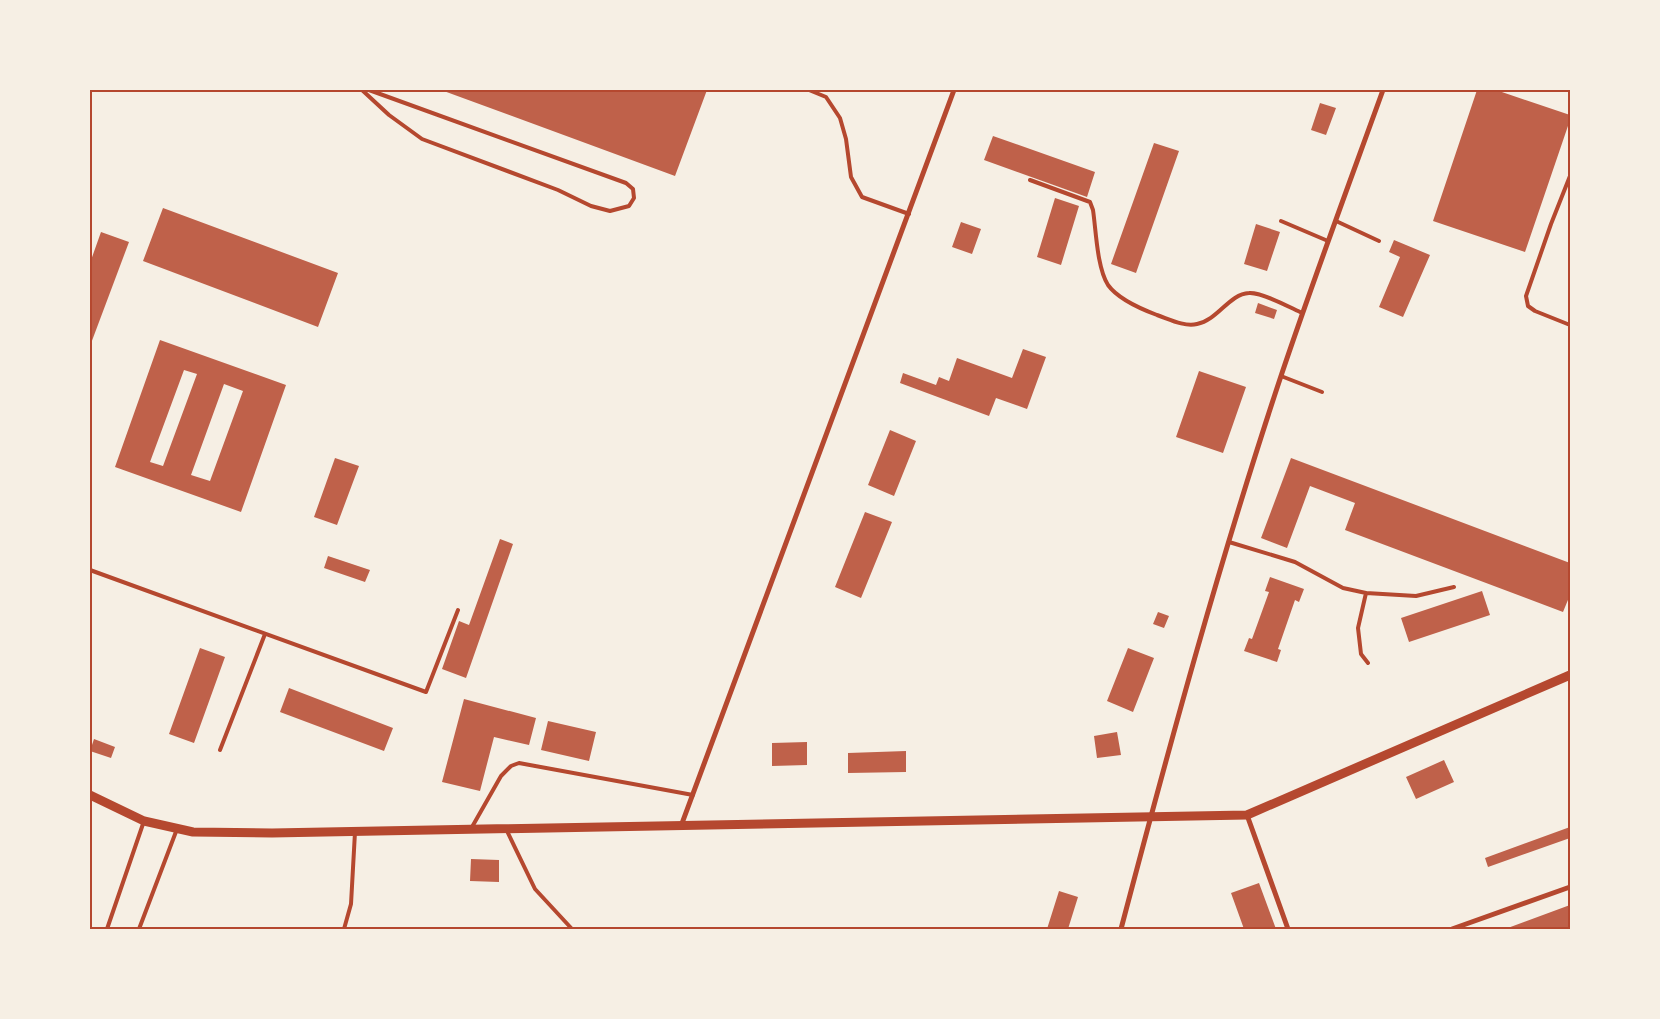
<svg xmlns="http://www.w3.org/2000/svg" width="1660" height="1019" viewBox="0 0 1660 1019" font-family="Rubik,sans-serif">
<style>
.building{fill:#bf614a;fill-rule:evenodd}
.lines{fill:none;stroke-linecap:round;stroke-linejoin:round}
.service{stroke:#b5482f;stroke-width:4}
.minor{stroke:#b5482f;stroke-width:5}
.tertiary{stroke:#b5482f;stroke-width:9}
.neatline{fill:none;stroke:#b5482f;stroke-width:2}
</style>
<rect width="100%" height="100%" fill="#f6efe4"/>
<!-- building -->
<path class="building" d="M441,90H707L675,176Z
M1477,90H1496L1570,115V120L1525,252L1433,221Z
M1320,103L1336,108L1326,135L1311,130Z
M993,136L1095,172L1087,197L984,160Z
M1154,143L1179,151L1136,273L1111,264Z
M1055,198L1079,206L1061,265L1037,257Z
M163,208L338,273L318,327L143,261Z
M961,222L981,229L972,254L952,247Z
M1256,224L1280,232L1267,271L1244,264Z
M101,232L129,242L90,346V263Z
M1394,240L1430,255L1403,317L1379,307L1400,257L1389,252Z
M1258,303L1277,310L1274,319L1255,313Z
M160,340L286,385L241,512L115,467ZM184,370L197,374L163,466L150,462ZM224,384L243,391L210,481L191,475Z
M1023,349L1046,357L1027,409L996,398L989,416L900,383L903,373L936,385L939,377L949,381L957,358L1012,378Z
M1199,371L1246,387L1223,453L1176,437Z
M890,430L916,441L894,496L868,485Z
M335,458L359,466L337,525L314,517Z
M1291,458L1570,563V595L1563,612L1345,530L1355,503L1310,486L1287,548L1261,538Z
M865,512L892,522L861,598L835,587Z
M500,539L513,544L466,678L442,669L459,621L469,625Z
M328,556L370,570L365,582L324,568Z
M1270,577L1304,589L1299,602L1295,600L1278,649L1281,650L1277,662L1244,651L1249,638L1252,639L1269,592L1265,591Z
M1482,591L1490,615L1409,642L1401,618Z
M1158,612L1169,616L1164,628L1153,624Z
M200,648L225,657L194,743L169,734Z
M1128,648L1154,658L1133,712L1107,701Z
M289,688L393,728L384,751L280,712Z
M464,699L536,718L529,745L494,737L480,791L442,782Z
M548,721L596,732L589,761L541,750Z
M1117,732L1121,755L1097,758L1094,736Z
M94,739L115,747L111,758L90,751Z
M807,742V765L772,766V743Z
M906,751V772L848,773V753Z
M1444,760L1454,782L1416,799L1406,777Z
M1570,827V838L1488,867L1485,858Z
M471,859L499,860V882L470,881Z
M1259,883L1276,929H1244L1231,893Z
M1059,891L1078,897L1068,929H1047Z
M1570,905V929H1505Z"/>
<g class="lines">
<!-- service -->
<path class="service" d="M362,90L389,115L422,139L558,190L591,206L610,211L629,206L634,198L633,189L626,183L369,90
M809,90L826,97L840,118L846,139L851,177L862,197L909,214
M1570,176L1551,224L1526,296L1528,306L1535,311L1570,325
M1030,180L1090,202L1093,210C1096,230 1097,268 1108,285C1118,299 1141,309 1157,315C1169,319 1184,327 1197,324C1218,320 1229,294 1249,293C1262,292 1289,307 1302,313
M1281,221L1328,241
M1336,221L1379,241
M1281,376L1322,392
M1229,542L1295,562L1343,588L1366,593L1416,596L1454,587
M90,570L426,692L458,610
M1366,593L1358,628L1361,654L1368,663
M220,750L265,634
M472,827L501,776L511,766L519,763L693,795
M506,829L535,889L572,929
M107,929L144,821
M139,929L177,829
M344,929L351,904L355,832"/>
<!-- minor -->
<path class="minor" d="M1247,815L1288,929
M681,826L954,90
M1121,929C1170,743 1221,556 1282,373C1314,278 1349,184 1383,90
M1452,929L1570,887"/>
<!-- tertiary -->
<path class="tertiary" d="M90,795L144,821L193,832L272,833L1247,815L1570,675"/>
</g>
<!-- border -->
<rect width="1660" height="1019" fill="none" stroke="#f6efe4" stroke-width="182"/>
<rect x="91" y="91" width="1478" height="837" class="neatline"/>
</svg>
